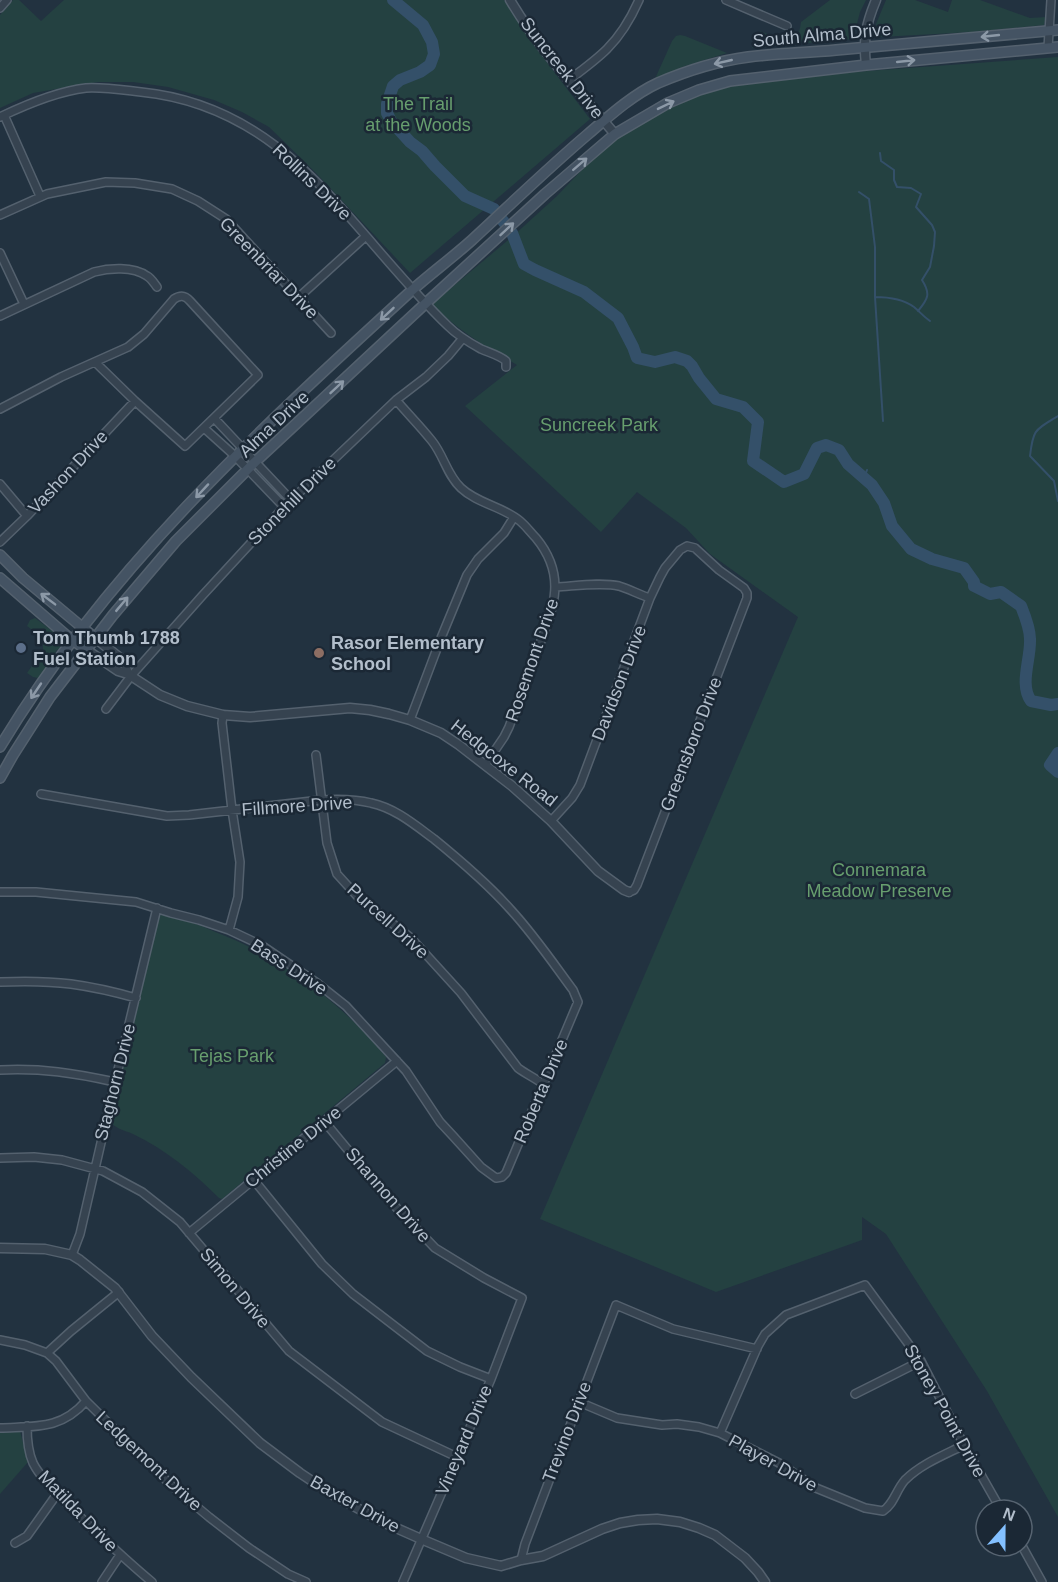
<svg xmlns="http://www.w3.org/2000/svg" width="1058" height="1582" viewBox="0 0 1058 1582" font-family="Arial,sans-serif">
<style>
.green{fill:#244141}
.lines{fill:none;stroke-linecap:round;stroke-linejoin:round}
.stream{stroke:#345069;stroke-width:2}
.river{stroke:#345069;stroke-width:12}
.minor-casing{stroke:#54616e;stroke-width:10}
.tertiary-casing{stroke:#54616e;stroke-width:11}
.secondary-casing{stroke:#54616e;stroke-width:12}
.minor{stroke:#364350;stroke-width:7}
.tertiary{stroke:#364350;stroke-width:8}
.secondary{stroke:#445363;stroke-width:9}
.oneway{stroke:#8c99a7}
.service-dot{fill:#5c6f8a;stroke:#1b2835;stroke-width:2}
.education-dot{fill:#8d6e63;stroke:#1b2835;stroke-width:2}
.labels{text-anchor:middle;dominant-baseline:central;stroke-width:5;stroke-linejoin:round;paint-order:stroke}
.street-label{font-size:18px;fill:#b2becb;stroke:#1b2835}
.park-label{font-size:18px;fill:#679e6e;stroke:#1b2835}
.poi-label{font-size:18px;font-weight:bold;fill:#b2becb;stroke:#1b2835;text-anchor:start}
</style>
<rect width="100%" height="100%" fill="#223240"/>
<!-- green -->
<path class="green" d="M13,0H19L41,21L64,0H504L529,39L590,119L410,273L316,173L269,127L242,112L214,100L168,87L133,82H98L33,93L0,108V15Z
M830,0H866L860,12L853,39L752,48L760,31C776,37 798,52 801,22Z
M886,0H915L948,12L952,0H980L1030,18L1046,17L1044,25L972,32L880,37L876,24Z
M680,35L685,36L727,53L685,66L654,81L672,41L676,36Z
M1058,57V1517L987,1391L886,1234L862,1217V1240L716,1292L540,1219L798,617L710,554L686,528L637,492L601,532L465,406L517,365C486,347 457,330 432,304L513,236L557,196L599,152L634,125L694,95L726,86L750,82L853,72Z
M35,618L62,638L63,641L61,647L56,651L53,659L38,678L33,677L27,673L43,650V638L27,626L30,620Z
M161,915C178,916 197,924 213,931C281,957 340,1001 386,1057L385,1063L222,1199L219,1198C193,1172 166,1150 133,1134C124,1130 115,1129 110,1121L157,919Z
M20,1431L28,1462L0,1494V1432Z"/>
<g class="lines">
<!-- stream -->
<path class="stream" d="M880,153L881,161L894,170V180L897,187L911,188L921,194L916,207L932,225L935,232L934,246L930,267L922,280C931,294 928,299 918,311
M859,192L869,199L875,247V297L883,421
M875,297C889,297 903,299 914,307C920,312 924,317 930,321
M1058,416C1035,430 1033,429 1030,456L1054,481L1058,501
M864,478L867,470"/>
<!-- river -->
<path class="river" d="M393,0L423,25L432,42L434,54L430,65L420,72L400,80L393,86L387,104V113L391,121L410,142L422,151L435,166L465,196L494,209L512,233L524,264L535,270L584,292L618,318L633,347L637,358L655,362L675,357L687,361L692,366L699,378L716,399L743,407L758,422L753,461L784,482L804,474L817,448L826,445L839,450L848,464L872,485L884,503L892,526L911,549L932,559L964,568L974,582V586L990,594L1001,592L1021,606C1025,616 1030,628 1030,639C1031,659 1019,684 1031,701L1051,705L1058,704
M1058,753L1050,765L1058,772"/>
<!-- minor casing -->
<g class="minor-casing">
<path id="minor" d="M726,0L787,26
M0,8L7,0
M1048,48L1051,0
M569,80C582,70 596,60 607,49C621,35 631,18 639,0
M4,115L40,196
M0,117C25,105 60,91 86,88C104,87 123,90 141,92C291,107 350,232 448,326C457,335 470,343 481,349C490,353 499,355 506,361V367
M0,215L47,194L106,182L135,183L172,189L198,201L226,219L331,333
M0,253L24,304
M299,297L366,236
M0,316L94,272C109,268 133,266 147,276C151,278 154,283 157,287
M396,400C408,414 421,427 432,441C444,456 447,475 461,488C478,504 502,506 520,521C526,526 531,533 536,538C569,578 552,611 536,654C527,678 518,703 509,727L504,737L485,765
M0,409L61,377L128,347L144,334L174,299C180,295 185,295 190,301L258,375L185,446L135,401L95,362
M214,418L291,500
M204,428L235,456L284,507
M0,484L27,516
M0,542L27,516L135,401
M556,587C575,586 601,582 619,586C629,589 640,595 650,598
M106,709L131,676L202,596L284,507L396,400L426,377L448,356L463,338
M223,715L222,723L232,810L240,862L238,897L229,930
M410,720L441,638L467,575L478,559L504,533L514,517
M316,755L327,843L337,874L357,896L411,938L461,993L518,1068C526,1074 535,1078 543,1084
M551,821L572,798L580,785L650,598L660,577L665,568L680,550L687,546L695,548L719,570L744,588L747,593V598L637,885L634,890L629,892
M0,892H36L136,902L171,913L199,920L229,930L261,945L317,983L346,1006L406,1071L440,1122L453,1136L481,1167L496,1178L502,1177L506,1173L578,1002L573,990C553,963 534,935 511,910C488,884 461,861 434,839C415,825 395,808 371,803C355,799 338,799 321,800L189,815L167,816L41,794
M0,982C24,981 47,981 71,984C93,987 115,992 136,998
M0,1070C42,1068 74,1073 115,1082
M324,1121L392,1203L435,1248L484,1278L522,1298L491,1379L403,1582
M0,1158L34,1157L62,1160L103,1171L142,1192L180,1222L289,1351L382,1422L457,1457
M253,1179L322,1264L353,1294L427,1351L460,1367L491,1379
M189,1233L397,1061
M72,1255L80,1234L115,1082L157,908
M0,1340L25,1345L47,1353L56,1361L86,1401L172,1486L209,1517L249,1548L288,1574L306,1582
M47,1353L71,1331L119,1292
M855,1394L921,1361
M579,1402L617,1418L662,1425L677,1424L699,1427L720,1433L779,1463L816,1488L865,1508L883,1511C894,1504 896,1490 905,1480C921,1464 944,1455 964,1445
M27,1426C27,1438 28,1452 33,1463C41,1479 57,1493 69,1506C96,1532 123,1558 152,1582
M0,1428C35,1426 61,1430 86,1401
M720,1433L758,1346L765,1334L786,1315L865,1285L921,1361L964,1445L1001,1510
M15,1543L27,1536L57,1494
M1022,1546L1042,1582
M521,1560L525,1544L616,1305L673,1329L757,1349
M102,1582L120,1555"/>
</g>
<!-- tertiary casing -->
<g class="tertiary-casing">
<path id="tertiary" d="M510,0C539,49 578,91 615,134
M866,65C863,39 866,24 876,0
M95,638L124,661L128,674
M87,650L118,671L128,674L160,695L187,706L223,715L250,717L350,708L370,710L389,714L410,720L441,733L459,745L512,786L551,821L598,871L624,890L629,892
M0,1248L45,1249L72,1255L80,1260L115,1288L152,1336L191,1377L260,1443L300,1473L333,1495L385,1523L421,1539L466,1558L501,1566L521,1560L543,1556L602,1529L620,1523L638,1520L657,1519L680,1522L699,1528L715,1535L745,1558L758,1572L765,1582"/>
</g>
<!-- secondary casing -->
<g class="secondary-casing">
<path id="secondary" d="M0,555L23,578L95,638
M0,578L67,636L87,650
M0,747C106,570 259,430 410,292C430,274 452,258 472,240C510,205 547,169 587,135C608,117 632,95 658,83C686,71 718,61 748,57C777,53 807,53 836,50C910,44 984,37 1058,30
M0,778L13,755L50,697L113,615L176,541L255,462L426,303L545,194L615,134L668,103L699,90L730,81L866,65L1058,47"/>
</g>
<!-- minor -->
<use href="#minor" class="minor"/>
<!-- tertiary -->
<use href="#tertiary" class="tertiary"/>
<!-- secondary -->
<use href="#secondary" class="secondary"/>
</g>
<!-- one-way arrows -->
<defs><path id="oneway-shaft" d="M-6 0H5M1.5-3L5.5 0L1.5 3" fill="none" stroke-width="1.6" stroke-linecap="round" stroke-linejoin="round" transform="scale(1.5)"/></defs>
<g class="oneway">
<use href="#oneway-shaft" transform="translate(990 36) rotate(174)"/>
<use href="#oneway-shaft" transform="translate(906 61) rotate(-6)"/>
<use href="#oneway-shaft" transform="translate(723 62) rotate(167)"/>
<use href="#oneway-shaft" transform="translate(666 105) rotate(-26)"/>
<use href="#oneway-shaft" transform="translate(580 164) rotate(-41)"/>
<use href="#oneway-shaft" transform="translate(507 229) rotate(-43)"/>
<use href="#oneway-shaft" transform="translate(387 314) rotate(137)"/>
<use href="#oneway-shaft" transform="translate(337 387) rotate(-43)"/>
<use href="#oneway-shaft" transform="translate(202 491) rotate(133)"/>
<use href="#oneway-shaft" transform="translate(48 599) rotate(-143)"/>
<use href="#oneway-shaft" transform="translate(122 604) rotate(-50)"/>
<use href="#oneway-shaft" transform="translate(36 691) rotate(124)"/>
</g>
<!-- markers -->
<circle class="service-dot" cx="21" cy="648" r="6"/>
<circle class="education-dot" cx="319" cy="653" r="6"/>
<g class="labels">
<!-- street labels -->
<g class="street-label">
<text transform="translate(822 35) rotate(-5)">South Alma Drive</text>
<text transform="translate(562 68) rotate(52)">Suncreek Drive</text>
<text transform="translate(312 182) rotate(44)">Rollins Drive</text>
<text transform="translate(269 268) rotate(46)">Greenbriar Drive</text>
<text transform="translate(274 424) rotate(-43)">Alma Drive</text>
<text transform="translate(68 472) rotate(-47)">Vashon Drive</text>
<text transform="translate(292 501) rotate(-45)">Stonehill Drive</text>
<text transform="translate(532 660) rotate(-71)">Rosemont Drive</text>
<text transform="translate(619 683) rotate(-69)">Davidson Drive</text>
<text transform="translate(691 744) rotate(-69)">Greensboro Drive</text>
<text transform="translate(504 763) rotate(38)">Hedgcoxe Road</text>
<text transform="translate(297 806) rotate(-4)">Fillmore Drive</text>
<text transform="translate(388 921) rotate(42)">Purcell Drive</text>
<text transform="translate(289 967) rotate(33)">Bass Drive</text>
<text transform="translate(115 1082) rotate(-76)">Staghorn Drive</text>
<text transform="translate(541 1091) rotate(-67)">Roberta Drive</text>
<text transform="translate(293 1147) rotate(-39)">Christine Drive</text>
<text transform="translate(388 1195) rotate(49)">Shannon Drive</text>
<text transform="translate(235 1288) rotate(50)">Simon Drive</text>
<text transform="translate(945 1411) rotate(61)">Stoney Point Drive</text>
<text transform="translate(567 1432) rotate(-69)">Trevino Drive</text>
<text transform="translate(464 1440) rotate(-67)">Vineyard Drive</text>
<text transform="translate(149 1461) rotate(43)">Ledgemont Drive</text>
<text transform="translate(773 1463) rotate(29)">Player Drive</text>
<text transform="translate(355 1504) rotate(29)">Baxter Drive</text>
<text transform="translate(78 1511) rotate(46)">Matilda Drive</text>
</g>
<!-- park labels -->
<g class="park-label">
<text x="418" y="104">The Trail<tspan x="418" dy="21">at the Woods</tspan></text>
<text x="599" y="425">Suncreek Park</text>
<text x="879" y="870">Connemara<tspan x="879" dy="21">Meadow Preserve</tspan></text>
<text x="232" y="1056">Tejas Park</text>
</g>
<!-- poi labels -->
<g class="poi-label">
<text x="33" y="638">Tom Thumb 1788<tspan x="33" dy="21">Fuel Station</tspan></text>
<text x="331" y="643">Rasor Elementary<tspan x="331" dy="21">School</tspan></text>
</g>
</g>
<!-- north arrow -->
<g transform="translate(1004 1528) rotate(21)"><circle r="28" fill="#1b2835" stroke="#576471" stroke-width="1.5"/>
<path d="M0-4.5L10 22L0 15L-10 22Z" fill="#83c0ff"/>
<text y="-9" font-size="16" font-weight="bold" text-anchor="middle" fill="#b2becb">N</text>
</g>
</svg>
